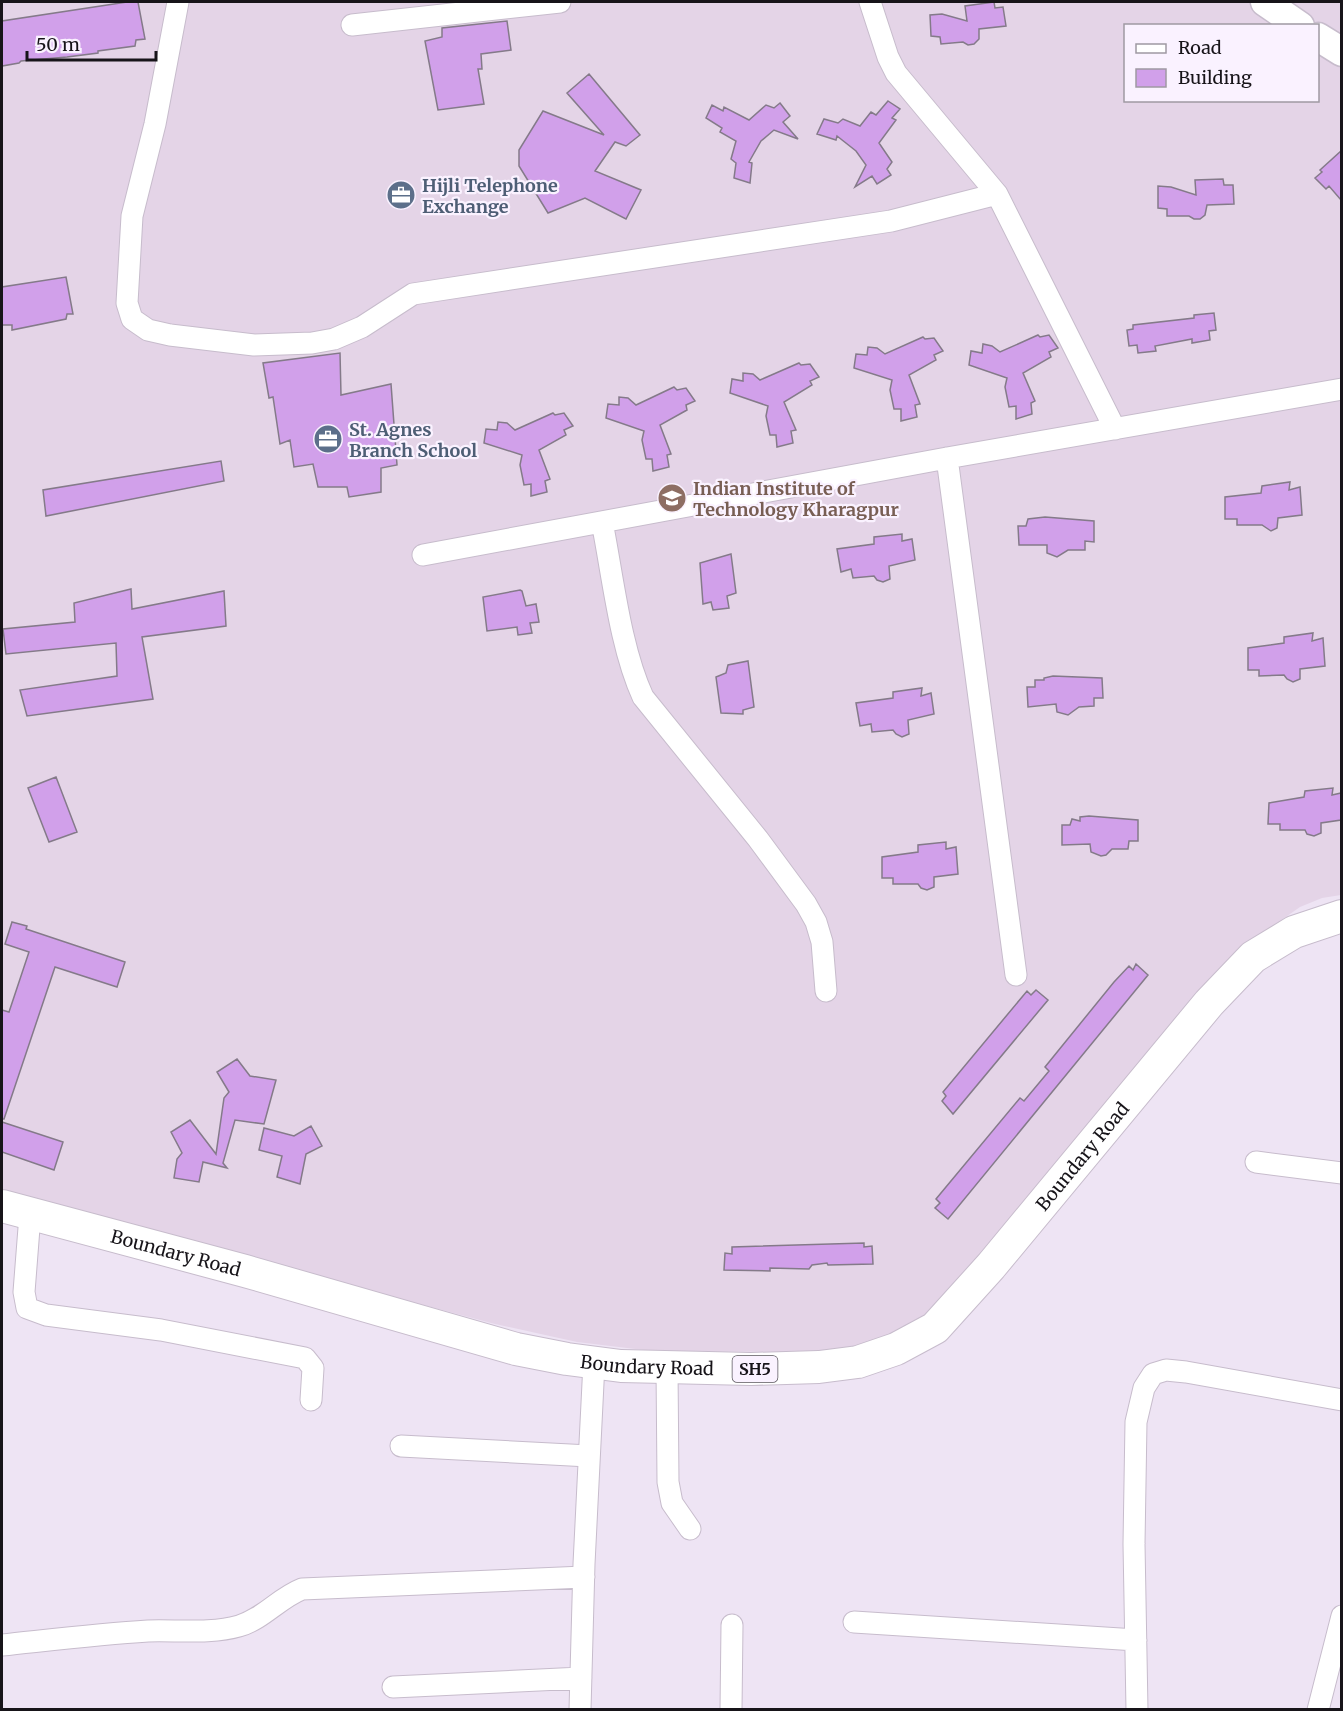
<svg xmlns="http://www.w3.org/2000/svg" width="1343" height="1711" viewBox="0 0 1343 1711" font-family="Merriweather,serif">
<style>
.education{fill:#e4d4e7;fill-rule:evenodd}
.building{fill:#d1a0ea;stroke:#847a89;stroke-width:1.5}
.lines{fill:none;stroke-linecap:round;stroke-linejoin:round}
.street-casing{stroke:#c7bccc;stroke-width:23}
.secondary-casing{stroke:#c7bccc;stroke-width:31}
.primary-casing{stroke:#c7bccc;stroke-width:34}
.street{stroke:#fff;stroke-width:21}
.secondary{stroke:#fff;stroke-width:28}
.primary{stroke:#fff;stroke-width:32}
.labels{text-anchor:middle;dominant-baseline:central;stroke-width:4.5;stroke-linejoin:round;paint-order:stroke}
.shield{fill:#faf2ff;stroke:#5b575e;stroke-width:1.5}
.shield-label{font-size:16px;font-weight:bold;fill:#171419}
.service-label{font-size:18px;font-weight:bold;fill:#4e5e75;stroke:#faf2ff;text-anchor:start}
.education-label{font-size:18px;font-weight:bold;fill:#785e54;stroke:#faf2ff;text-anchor:start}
.street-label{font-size:18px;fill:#171419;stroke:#faf2ff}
</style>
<rect width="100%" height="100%" fill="#eee4f4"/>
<!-- education -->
<path class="education" d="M2,2H1341V895L1322,898L1300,907L1250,942L923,1322L860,1349L793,1352L652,1351L577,1342L495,1324L2,1193ZM1126,26H1318V100H1126Z"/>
<!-- building -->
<path class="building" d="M127,2H138L145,39L136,40L135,46L98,51V53L67,57L21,61L19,63L2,66V21Z
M994,2L995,8L1003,7L1006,26L979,29V39L974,44L968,45L963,42L941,44L940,37L931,36L930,15L942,14L967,21L965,6Z
M507,21L511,50L481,54L482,69H478L484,104L438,110L425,41L442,37V28Z
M589,74L640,135L626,146L615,142L595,171L641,190L626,219L585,198L548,213L519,166V150L543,111L604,135L567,93Z
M888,101L900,109L892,118L896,120L879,143L892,162L887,169L891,175L877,184L872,176L855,187L866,165L856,151L837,136L836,140L817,134L824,119L838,123L843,119L860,126L871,112L876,115Z
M780,103L790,116L783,122L798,139L774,130L761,141L749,162L752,163L750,183L734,178L736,163L731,159L736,141L720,132L722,128L706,118L712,105L723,111L724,107L749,120L766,105L774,108Z
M1341,151V200L1329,186L1326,189L1315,178L1322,172L1320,170Z
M1223,179L1224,185H1233L1234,204L1207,205L1205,215L1200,219H1194L1189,216H1167V209L1158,208V186L1171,187L1196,195L1195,180Z
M66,277L73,314H67L66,319L12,330V325H2V287Z
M1214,313L1216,330L1209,331L1210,340L1192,343V339L1155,346L1156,351L1138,353L1137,345L1129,346L1127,330L1133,329V325L1194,318V315Z
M1038,335L1040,337L1049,335L1058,348L1049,352L1051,357L1023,373L1035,401L1031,403L1032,414L1016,419V406L1009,407L1005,387L1007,378L969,365L971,351L982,353L983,344L992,346L1000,352Z
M923,337L925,339L934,338L943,351L934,355L936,360L909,375L920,404L915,405L917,417L901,421V409H894L890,390L892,380L854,368L856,354L867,355L868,347L877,348L885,354Z
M340,353L341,395L391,384L397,465L381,468V492L349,497L347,487H318L313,464L294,467L290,440L280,444L273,397L269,398L263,363Z
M799,363L801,365L810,364L819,377L810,381L812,385L784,402L796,430L791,431L793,443L777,447L776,435H770L766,416L768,406L730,393L732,379L743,381V373L753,374L760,380Z
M674,387L677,390L686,388L695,401L686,405L687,410L660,425L671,454L667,455L669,467L653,471L652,459H646L642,440L644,431L606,418L608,404L619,405V397L628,398L636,405Z
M553,413L555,415L564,413L573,426L564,430L566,435L539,450L550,479L545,481L547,492L531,496V484L524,485L520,465L522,455L484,443L486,429L497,430L498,422L507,423L515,430Z
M221,461L224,481L46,516L43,490Z
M1290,482L1289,490L1300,487L1302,515L1278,518L1277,528L1271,531L1262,525H1237V519H1225V497L1261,493L1262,486Z
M1045,517L1094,521V542L1085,541V550H1068L1057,557L1047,553V545H1019L1018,526H1026L1028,519Z
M902,534V541L912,539L915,560L889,566L890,579L883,582L877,580L874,576L853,578L851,569L841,572L837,549L874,544V537Z
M731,554L736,593L727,596L729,608L713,610L711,602L703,604L700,563Z
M131,589L132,609L224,591L226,626L142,637L153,699L27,716L20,690L117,676L116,643L6,654L3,629L75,622L74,603Z
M520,590L522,591L526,606L536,604L539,622L530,623L532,633L518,635L517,627L487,631L483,597Z
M1313,633L1312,641L1323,638L1325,666L1300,669V679L1293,682L1287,679L1284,675L1259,676V670H1248V648L1284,643V637Z
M748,661L754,707L743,710V714L721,713L716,677L726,673L728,665Z
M1053,676L1102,678L1103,698H1094V706L1079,707L1068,715L1057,712L1056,704L1028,707L1027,687H1035V680H1044V678Z
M922,688L921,696L931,693L934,714L908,720L909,734L902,737L896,734L893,730L872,732L871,724L860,726L856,703L893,698V692Z
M56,777L77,832L49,842L28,788Z
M1333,788L1332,795L1341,793V820L1321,823V833L1314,836L1307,834L1305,830H1280V824H1268L1269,803L1304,797L1305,791Z
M1089,816L1138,820V841H1129L1128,849H1112L1106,855L1101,856L1091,852L1090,844L1062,845V825H1070L1072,819L1080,821V817Z
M946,842V849L956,847L958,874L934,877V887L927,890L921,888L918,884H893V878H882V857L918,852V845Z
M12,922L27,926L26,929L125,962L117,987L55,967L4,1119H2V1010L9,1012L29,952L5,944Z
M1136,964L1148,975L948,1219L935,1208L940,1203L936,1199L1020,1098L1024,1101L1049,1071L1045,1067L1114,982L1129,966L1133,970Z
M1036,990L1048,1000L953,1114L942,1101L946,1096L943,1092L1027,991L1031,995Z
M237,1059L250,1076L276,1080L264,1124L235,1120L223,1163L227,1168L203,1162L199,1182L174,1178L177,1159L182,1153L171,1132L190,1120L216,1154L224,1098L229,1092L217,1072Z
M2,1122L63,1142L54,1170L2,1152Z
M311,1126L322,1146L306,1154L300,1184L277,1177L282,1156L259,1150L264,1128L294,1136Z
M864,1243V1247L872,1246L873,1264L828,1265L827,1263L812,1265L809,1269L770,1268V1271L724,1270L725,1253L732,1254V1247Z"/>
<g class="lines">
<!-- street casing -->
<g class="street-casing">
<path id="street" d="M178,2L155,124L132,216L127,303L132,319L148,330L170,335L254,345L312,343L334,339L362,327L413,294L891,221L997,194
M870,2L888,57L896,73L997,194L1115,429
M352,25L560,2
M947,458L1016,975
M602,522C613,577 620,647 643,697L758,839L806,904L816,922L822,942L826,991
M423,555L947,458L1342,389
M1256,1162L1342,1173
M30,1215L24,1292L27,1308L46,1315L161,1330L305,1358L313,1368L311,1400
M667,1368L668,1482L672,1503L690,1529
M401,1446L589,1456
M854,1622L1136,1640
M2,1645C50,1640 99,1634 148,1631C176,1630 212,1634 239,1626C263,1619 279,1598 302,1589L584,1577
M393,1687L581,1678
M580,1710L584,1564L594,1363
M731,1710L732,1625
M1137,1710L1134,1544L1136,1422L1144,1388L1153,1374L1166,1370L1186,1372L1342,1400
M1318,1710L1342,1616"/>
</g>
<!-- secondary casing -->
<g class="secondary-casing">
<path id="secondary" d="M1265,2L1300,26
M1318,37L1342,52"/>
</g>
<!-- primary casing -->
<g class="primary-casing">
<g id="primary">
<path id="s1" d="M2,1206L245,1271L516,1349L567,1359L621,1366L751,1369L819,1367L858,1362L896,1349L935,1328L991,1266L1209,1003L1253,957L1294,932L1342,916"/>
</g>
</g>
<!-- street -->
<use href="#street" class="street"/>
<!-- secondary -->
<use href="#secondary" class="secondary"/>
<!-- primary -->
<use href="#primary" class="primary"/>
</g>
<!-- icons -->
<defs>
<g id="office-disc" transform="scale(1.5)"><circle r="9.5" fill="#5c6f8a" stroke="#faf2ff"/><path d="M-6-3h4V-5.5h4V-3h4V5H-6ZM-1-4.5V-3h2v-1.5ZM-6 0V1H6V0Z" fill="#fff"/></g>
<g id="university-disc" transform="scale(1.5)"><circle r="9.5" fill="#8d6e63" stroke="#faf2ff"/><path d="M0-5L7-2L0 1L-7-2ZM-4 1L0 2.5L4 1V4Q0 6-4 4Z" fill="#fff"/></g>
</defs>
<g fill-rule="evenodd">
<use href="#office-disc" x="401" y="195"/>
<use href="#office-disc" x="328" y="439"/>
<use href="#university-disc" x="672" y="498"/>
</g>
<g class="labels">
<!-- shield labels -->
<rect class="shield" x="732.5" y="1356" width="45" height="26" rx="4.5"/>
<g class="shield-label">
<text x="755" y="1369">SH5</text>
</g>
<!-- service labels -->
<g class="service-label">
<text x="422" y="185">Hijli Telephone<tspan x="422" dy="21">Exchange</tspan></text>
<text x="349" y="429">St. Agnes<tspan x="349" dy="21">Branch School</tspan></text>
</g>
<!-- education labels -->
<g class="education-label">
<text x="693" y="488">Indian Institute of<tspan x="693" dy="21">Technology Kharagpur</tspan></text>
</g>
<!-- street labels -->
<g class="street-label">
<text stroke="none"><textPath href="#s1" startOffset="1188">Boundary Road</textPath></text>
<text stroke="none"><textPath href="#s1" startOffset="180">Boundary Road</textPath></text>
<text stroke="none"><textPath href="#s1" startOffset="666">Boundary Road</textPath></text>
</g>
</g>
<!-- border -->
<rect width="1343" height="1711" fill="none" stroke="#171419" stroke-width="6"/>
<!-- legend -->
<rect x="1124" y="24" width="195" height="78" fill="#faf2ff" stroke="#9f99a3" stroke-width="1.5"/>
<rect x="1136" y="44" width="30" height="9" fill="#ffffff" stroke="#9f99a3" stroke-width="1.5"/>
<text x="1178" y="54" font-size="18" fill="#171419">Road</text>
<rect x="1136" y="69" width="30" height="18" fill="#d1a0ea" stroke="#9f99a3" stroke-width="1.5"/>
<text x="1178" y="84" font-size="18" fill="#171419">Building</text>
<!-- scale -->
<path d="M27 51v9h129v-9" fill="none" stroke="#171419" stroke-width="3"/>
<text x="36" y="51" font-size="18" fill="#171419" stroke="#faf2ff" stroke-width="4.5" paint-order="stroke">50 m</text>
</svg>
